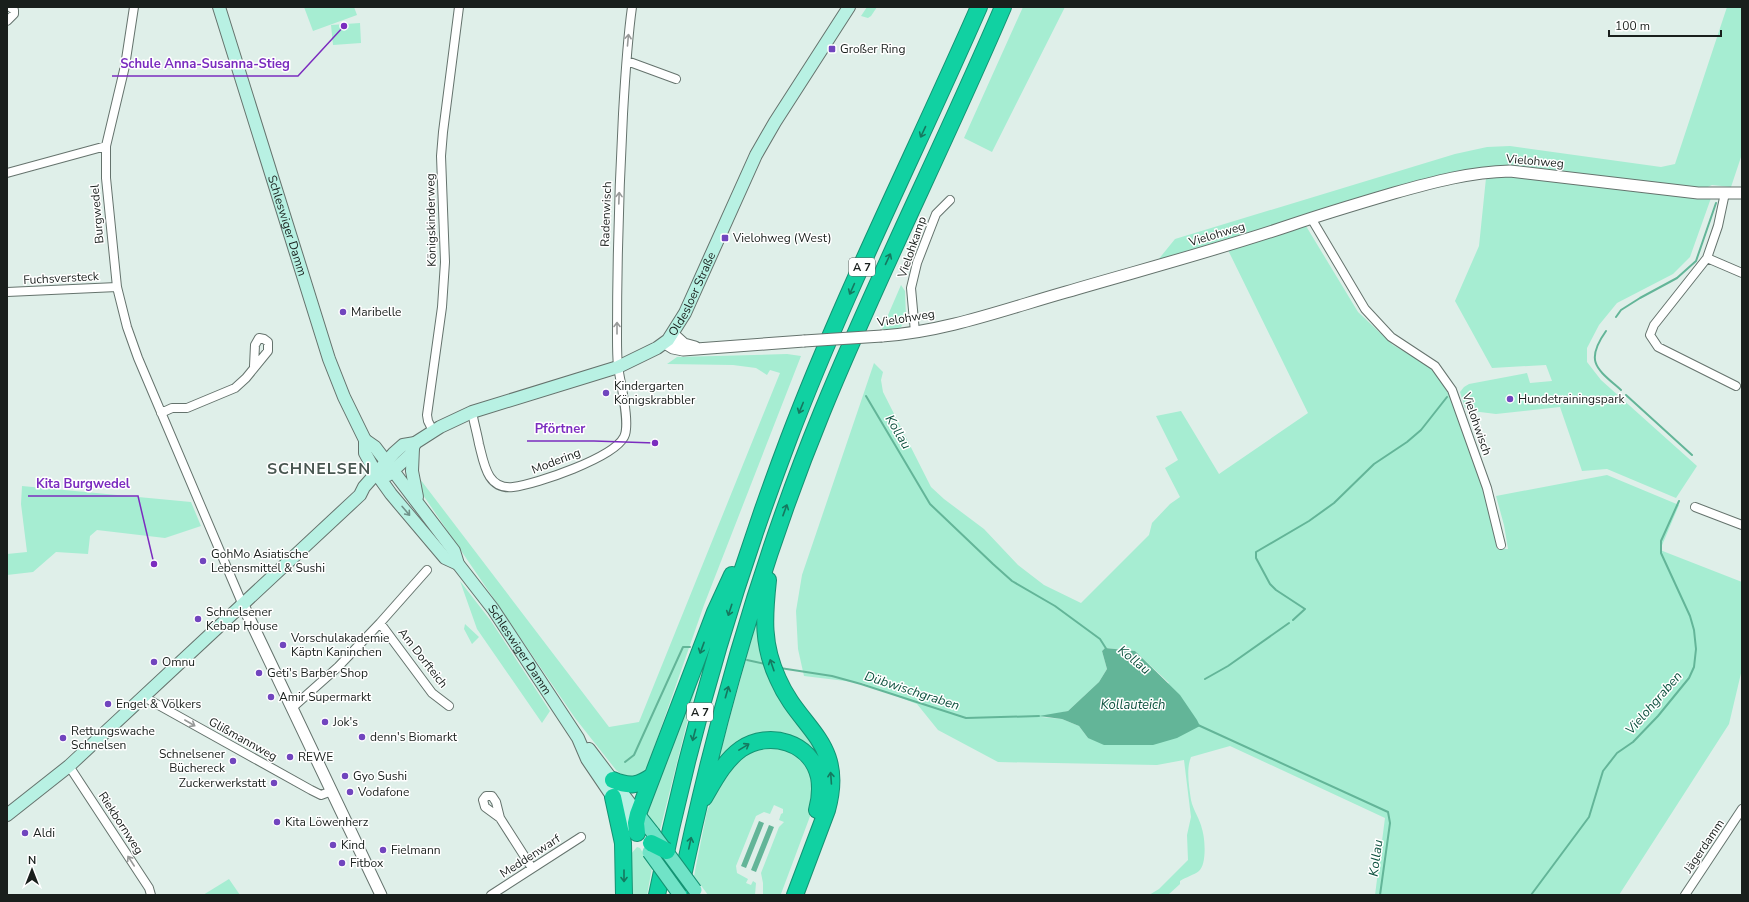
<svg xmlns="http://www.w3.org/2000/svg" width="1749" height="902" viewBox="0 0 1749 902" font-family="'Nunito Sans',sans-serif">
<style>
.green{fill:#a6edd2;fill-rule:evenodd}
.water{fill:#63b598}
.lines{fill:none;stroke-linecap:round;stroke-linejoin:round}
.stream{stroke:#63b598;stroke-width:2}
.minor-casing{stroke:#65736d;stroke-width:10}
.tertiary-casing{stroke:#65736d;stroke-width:13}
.secondary-casing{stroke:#65736d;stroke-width:14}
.primary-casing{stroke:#149373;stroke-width:15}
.motorway-casing{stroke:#149373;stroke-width:18}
.minor{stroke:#fff;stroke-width:8}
.tertiary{stroke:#fff;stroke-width:11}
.secondary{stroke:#b8f1e3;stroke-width:12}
.primary{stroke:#70e3c7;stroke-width:13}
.motorway{stroke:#11d1a2;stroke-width:16}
.tertiary-bridge-casing{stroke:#65736d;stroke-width:13;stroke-linecap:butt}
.primary-bridge-casing{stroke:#149373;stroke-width:15;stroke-linecap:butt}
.motorway-bridge-casing{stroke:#149373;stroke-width:18;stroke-linecap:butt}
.tertiary-bridge{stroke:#fff;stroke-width:11}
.primary-bridge{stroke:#70e3c7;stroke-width:13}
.motorway-bridge{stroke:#11d1a2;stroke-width:16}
.oneway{stroke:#989a99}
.oneway2{stroke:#15785f}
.oneway3{stroke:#709289}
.poi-dot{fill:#7145be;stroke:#fff;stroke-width:1.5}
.labels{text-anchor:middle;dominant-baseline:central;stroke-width:3;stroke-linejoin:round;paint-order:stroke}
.shield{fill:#fff;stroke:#5e6260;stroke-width:1}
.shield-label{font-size:11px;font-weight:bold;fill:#191f1c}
.poi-label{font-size:12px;fill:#191f1c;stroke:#fff;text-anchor:start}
.street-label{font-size:12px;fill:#191f1c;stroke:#fff}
.water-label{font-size:13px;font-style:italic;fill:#0e523f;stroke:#fff}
.district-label{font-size:16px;font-weight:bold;letter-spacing:1px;fill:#495751;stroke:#fff}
.leader{fill:none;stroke:#7b2cbf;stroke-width:1.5}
.callout-dot{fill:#7b2cbf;stroke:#fff;stroke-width:1.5}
.callout-label{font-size:13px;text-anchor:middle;font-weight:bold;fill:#7b2cbf;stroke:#fff;stroke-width:3;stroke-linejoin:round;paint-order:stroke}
</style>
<rect width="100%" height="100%" fill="#dfefe9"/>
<!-- green -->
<path class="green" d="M304,7H354L357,15L313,31Z
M867,7H877L871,16L868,18L861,16Z
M1023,7H1065L992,152L964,138Z
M1727,7H1742V154L1731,187L1712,185L1701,190L1509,166C1482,167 1457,171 1431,177L1158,260L1175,239L1455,154L1487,147L1510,146L1661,167L1675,164Z
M360,23L361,43L333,45L331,25Z
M1508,176L1711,198L1690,257L1673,274L1617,303L1599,325L1587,348V362L1601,380L1697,466L1676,498L1607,469L1582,471L1560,407L1496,414L1472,411L1471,407L1465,408L1460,392L1464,387L1469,384L1527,373L1530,383L1552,381L1546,365L1492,368L1455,301L1479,246L1486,178Z
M1306,226L1358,312L1393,345L1433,368L1450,396L1484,488L1497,549H1508L1504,525L1496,496L1607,475L1679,505L1660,550L1742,582V669L1729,724L1619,895H1375L1385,818L1230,746L1191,757C1186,769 1189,787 1191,800C1193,810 1200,819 1202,829C1205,838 1207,864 1199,871C1194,875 1186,877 1180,881V884L1168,895H1149L1159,889L1188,860L1187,835L1191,817L1184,760L1157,765L998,762L938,730L917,704L862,683L804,676L798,649L796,611L802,575L874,363L883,372L881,380L883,392L931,487L944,499L984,529L1018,565L1044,585L1081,603L1149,535L1152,523L1170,504L1180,497L1165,468L1178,460L1156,416L1181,411L1219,474L1308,413L1228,250ZM1105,648L1135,651L1169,683L1088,738L1079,726L1062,719L1041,717L1068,711L1099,682L1107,669L1102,651Z
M901,285L905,291L906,318L901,327L894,329H882Z
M787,354L801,356L704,605L648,765C640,779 628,781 616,770L575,718L421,492L420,479L609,727L639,722L780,373L770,370L767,375L756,368L733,365L667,364L677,357Z
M22,486L191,502L201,526L165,538L97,530L90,536L88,554L56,552L33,572L7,575V554L27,552L21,504Z
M460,581L491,621L550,711L542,723L477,629Z
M760,609L761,624L812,734L821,759C806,736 781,727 754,735L714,775Z
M465,624L479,637L472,644L464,629Z
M699,675L660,830L645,811Z
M771,745L799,755L813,777L812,811L781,894L780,895H763V883L761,873L779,827L784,822L779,820L781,814L783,813V809L774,805L770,814L764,812L756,816L736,866L737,873L748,879L746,883L751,885L753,881L756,883L755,895H708L694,876L707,811L722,775L747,752Z
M637,847L640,848L652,868L647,895H629L630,855Z
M229,879L240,895H203Z"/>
<!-- water -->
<path class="water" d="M1105,648L1135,651L1180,695L1197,720L1200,726L1177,738L1153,745H1104L1088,738L1079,726L1062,719L1039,716L1068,711L1099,682L1107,669L1102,651Z
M759,821L764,823L746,868L741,866Z
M769,825L774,827L756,872L751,870Z"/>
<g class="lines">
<!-- stream -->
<path class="stream" d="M1616,317L1621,310L1640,298L1677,278L1696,261L1716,203
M1606,331C1584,362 1597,369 1621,390
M1626,395L1692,455
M866,396L930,504L993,564L1012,581L1055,606L1100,639L1107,650
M1293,620L1305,609L1276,590L1270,584L1256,558V552L1309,521L1334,503L1374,464L1407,442L1421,430L1447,397
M747,660L765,664
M780,668L832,676L861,684L966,718L1039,716
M1205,679L1228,666L1289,623
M1198,725L1388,812L1390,823L1380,895
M625,762L634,755L683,647H690
M1531,895L1589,817L1603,771L1617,753L1633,742L1658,716L1689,678L1694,667L1696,649L1694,630L1690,616L1661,553V541L1679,501"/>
<!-- minor casing -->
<g class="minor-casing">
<path id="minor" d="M134,7L125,66L106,146V178L117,287L127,327L138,358L242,603
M7,21L14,14V10L10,7
M627,61L676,79
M7,173L106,146
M1725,193L1718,226L1707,258L1654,325L1650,335L1658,347L1736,386
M1311,218L1365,309L1391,337L1435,366L1452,390L1487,488L1501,545
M1707,258L1742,273
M7,292L117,287
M915,332L911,288L917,263L936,214L950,200
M472,412C474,423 477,433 479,444C484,463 487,490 513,487C537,484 613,458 624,437C631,424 620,382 618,366C617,356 617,346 617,337C617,262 619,189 623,114C625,79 627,43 632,7
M161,413L172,408H187L235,388L246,378L268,351V342L264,339L259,338L255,345L254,366
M433,431L428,421L427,415L442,307L445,262L441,156L443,132L459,7
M1695,507L1742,525
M380,623L432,693L449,706
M144,697L311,790L321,795L332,791
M292,708L338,667L380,623L427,570
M69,766L149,888L151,895
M500,818L485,807L483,800L486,796H492L496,802L500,818L532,868
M491,895L581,837
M1685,895L1742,809"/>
</g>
<!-- tertiary casing -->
<g class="tertiary-casing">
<path id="tertiary" d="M673,334L684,344L695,347
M882,336C944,332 1006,309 1066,292C1141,270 1217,250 1291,225C1326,213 1360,203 1394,193C1433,182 1470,172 1510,171L1698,193H1742
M665,343L673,348L683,350L804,341
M242,603L381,895"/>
</g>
<!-- secondary casing -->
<g class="secondary-casing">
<g id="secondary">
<path id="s1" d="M219,7L329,359L344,397L365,440V453L376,473L391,494L445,558L458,564"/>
<path id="s2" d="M365,440L375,447L454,551L458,564L493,609L578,738L587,759L637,833"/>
<path d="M413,448L412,471L417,497"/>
<path d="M388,475L410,455L415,443"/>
<path d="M589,749L638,814"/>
<path id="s3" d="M7,815L69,766L360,495L364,487L394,453L403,445L415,443L440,427L472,412L618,367L657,348L668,340L685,313L756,155L775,122L849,7"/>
</g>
</g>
<!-- primary casing -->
<g class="primary-casing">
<path id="primary" d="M638,814L653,833"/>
</g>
<!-- motorway casing -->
<g class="motorway-casing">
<path id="motorway" d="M768,580C764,617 762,645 778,679C800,730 846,742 827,810L795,895
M613,780C629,787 639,786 652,776
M613,797L623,843L624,895
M704,798C714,781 724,761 741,749C769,730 811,742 819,777C821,788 820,799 817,810
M637,833L636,823L638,814L715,612L732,575
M657,895C688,739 733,586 789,438C845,291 916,151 979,7
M679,895C713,730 758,568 822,412C878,275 945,143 1003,7"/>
</g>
<!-- minor -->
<use href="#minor" class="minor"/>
<!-- tertiary -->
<use href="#tertiary" class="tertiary"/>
<!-- secondary -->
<use href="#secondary" class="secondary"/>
<!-- primary -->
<use href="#primary" class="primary"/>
<!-- motorway -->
<use href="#motorway" class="motorway"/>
<!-- tertiary-bridge casing -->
<g class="tertiary-bridge-casing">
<path id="tertiary-bridge" d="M804,341L882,336"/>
</g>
<!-- primary-bridge casing -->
<g class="primary-bridge-casing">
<path id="primary-bridge" d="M653,833L695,890
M649,852L680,895"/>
</g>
<!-- motorway-bridge casing -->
<g class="motorway-bridge-casing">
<path id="motorway-bridge" d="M651,843L667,851"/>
</g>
<!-- tertiary-bridge -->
<use href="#tertiary-bridge" class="tertiary-bridge"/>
<!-- primary-bridge -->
<use href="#primary-bridge" class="primary-bridge"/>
<!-- motorway-bridge -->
<use href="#motorway-bridge" class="motorway-bridge"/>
</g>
<!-- one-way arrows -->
<defs><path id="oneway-shaft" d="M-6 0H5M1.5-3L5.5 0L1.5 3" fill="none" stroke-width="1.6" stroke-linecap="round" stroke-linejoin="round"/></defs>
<g class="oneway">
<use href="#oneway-shaft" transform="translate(628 40) rotate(-85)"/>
<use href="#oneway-shaft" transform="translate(619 198) rotate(-88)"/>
<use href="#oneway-shaft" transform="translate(617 328) rotate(-90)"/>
<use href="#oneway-shaft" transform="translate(190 723) rotate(30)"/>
<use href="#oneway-shaft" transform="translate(131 861) rotate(-123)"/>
</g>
<g class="oneway2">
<use href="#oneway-shaft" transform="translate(923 132) rotate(115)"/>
<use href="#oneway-shaft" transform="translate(888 259) rotate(-65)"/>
<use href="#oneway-shaft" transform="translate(852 289) rotate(114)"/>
<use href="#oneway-shaft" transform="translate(801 408) rotate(112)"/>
<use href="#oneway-shaft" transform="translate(785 510) rotate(-70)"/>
<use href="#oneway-shaft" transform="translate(730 610) rotate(108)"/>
<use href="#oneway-shaft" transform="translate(702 648) rotate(110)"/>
<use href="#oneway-shaft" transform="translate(772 665) rotate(-109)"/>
<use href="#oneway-shaft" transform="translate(727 692) rotate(-74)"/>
<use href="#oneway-shaft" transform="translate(694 735) rotate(105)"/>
<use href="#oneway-shaft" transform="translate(744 747) rotate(-31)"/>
<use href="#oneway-shaft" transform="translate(831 778) rotate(-94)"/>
<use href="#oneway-shaft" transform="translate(690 843) rotate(-78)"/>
<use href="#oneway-shaft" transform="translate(624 876) rotate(90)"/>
</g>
<use class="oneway3" href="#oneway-shaft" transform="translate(406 511) rotate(50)"/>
<!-- markers -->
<g class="poi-dot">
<rect x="828" y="45" width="8" height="8" rx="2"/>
<rect x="721" y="234" width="8" height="8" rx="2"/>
<circle cx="343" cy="312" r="4"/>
<circle cx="606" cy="393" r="4"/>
<circle cx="1510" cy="399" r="4"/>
<circle cx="203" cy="561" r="4"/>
<circle cx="198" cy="619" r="4"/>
<circle cx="283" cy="645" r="4"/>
<circle cx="154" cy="662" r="4"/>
<circle cx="259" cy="673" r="4"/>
<circle cx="271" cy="697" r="4"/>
<circle cx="108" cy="704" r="4"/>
<circle cx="325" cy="722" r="4"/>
<circle cx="362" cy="737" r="4"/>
<circle cx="63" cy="738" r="4"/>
<circle cx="290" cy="757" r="4"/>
<circle cx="233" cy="761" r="4"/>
<circle cx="345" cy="776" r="4"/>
<circle cx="274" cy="783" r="4"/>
<circle cx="350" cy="792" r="4"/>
<circle cx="277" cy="822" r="4"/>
<circle cx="25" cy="833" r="4"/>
<circle cx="333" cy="845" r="4"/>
<circle cx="383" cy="850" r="4"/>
<circle cx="342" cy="863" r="4"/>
</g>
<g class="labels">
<!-- shield labels -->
<g class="shield">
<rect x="849" y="258" width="26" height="18" rx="3"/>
<rect x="687" y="703" width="26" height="18" rx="3"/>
</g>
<g class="shield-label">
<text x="862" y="267">A 7</text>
<text x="700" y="712">A 7</text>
</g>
<!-- poi labels -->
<g class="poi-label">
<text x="840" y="49">Großer Ring</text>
<text x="733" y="238">Vielohweg (West)</text>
<text x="351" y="312">Maribelle</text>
<text x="614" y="386">Kindergarten<tspan x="614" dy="14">Königskrabbler</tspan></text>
<text x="1518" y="399">Hundetrainingspark</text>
<text x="211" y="554">GohMo Asiatische<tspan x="211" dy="14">Lebensmittel &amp; Sushi</tspan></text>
<text x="206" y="612">Schnelsener<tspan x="206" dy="14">Kebap House</tspan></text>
<text x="291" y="638">Vorschulakademie<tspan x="291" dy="14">Käptn Kaninchen</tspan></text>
<text x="162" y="662">Omnu</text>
<text x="267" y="673">Geti's Barber Shop</text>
<text x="279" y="697">Amir Supermarkt</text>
<text x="116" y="704">Engel &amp; Völkers</text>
<text x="333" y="722">Jok's</text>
<text x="71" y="731">Rettungswache<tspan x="71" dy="14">Schnelsen</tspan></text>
<text x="370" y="737">denn's Biomarkt</text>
<text x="225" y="754" text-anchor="end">Schnelsener<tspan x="225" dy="14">Büchereck</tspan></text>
<text x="298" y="757">REWE</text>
<text x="353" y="776">Gyo Sushi</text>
<text x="266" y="783" text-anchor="end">Zuckerwerkstatt</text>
<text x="358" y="792">Vodafone</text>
<text x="285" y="822">Kita Löwenherz</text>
<text x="33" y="833">Aldi</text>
<text x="341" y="845">Kind</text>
<text x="391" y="850">Fielmann</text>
<text x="350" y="863">Fitbox</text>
</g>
<!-- street labels -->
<g class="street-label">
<text transform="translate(1535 161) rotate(5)">Vielohweg</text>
<text transform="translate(97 214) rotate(-95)">Burgwedel</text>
<text transform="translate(606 214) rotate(-88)">Radenwisch</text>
<text transform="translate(431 220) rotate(-91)">Königskinderweg</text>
<text stroke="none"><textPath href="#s1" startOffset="229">Schleswiger Damm</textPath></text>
<text transform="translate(1217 234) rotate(-17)">Vielohweg</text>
<text transform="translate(912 247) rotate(-71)">Vielohkamp</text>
<text transform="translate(61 278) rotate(-3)">Fuchsversteck</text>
<text stroke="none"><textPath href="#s3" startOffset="882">Oldesloer Straße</textPath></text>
<text transform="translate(906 318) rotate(-9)">Vielohweg</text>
<text transform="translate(1477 424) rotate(71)">Vielohwisch</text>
<text transform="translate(556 461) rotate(-21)">Modering</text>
<text stroke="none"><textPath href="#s2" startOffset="262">Schleswiger Damm</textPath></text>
<text transform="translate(423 658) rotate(52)">Am Dorfteich</text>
<text transform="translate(243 739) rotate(29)">Glißmannweg</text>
<text transform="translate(121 823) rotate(57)">Riekbornweg</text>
<text transform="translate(1704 846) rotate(-56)">Jägerdamm</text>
<text transform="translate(530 856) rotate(-33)">Meddenwarf</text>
</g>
<!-- water labels -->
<g class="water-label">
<text transform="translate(898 432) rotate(59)">Kollau</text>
<text transform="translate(1134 660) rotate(39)">Kollau</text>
<text transform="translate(912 691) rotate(18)">Dübwischgraben</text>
<text transform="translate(1654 703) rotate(-49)">Vielohgraben</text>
<text x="1133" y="705">Kollauteich</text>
<text transform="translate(1376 858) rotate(-82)">Kollau</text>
</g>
<!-- district labels -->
<g class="district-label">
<text x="319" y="469">SCHNELSEN</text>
</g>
</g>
<!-- callouts -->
<path class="leader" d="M344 26L298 76H112M655 443L594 441H527M154 564L138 496H28"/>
<g class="callout-dot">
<circle cx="344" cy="26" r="4"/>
<circle cx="655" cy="443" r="4"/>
<circle cx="154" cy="564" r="4"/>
</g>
<g class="callout-label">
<text x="205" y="68">Schule Anna-Susanna-Stieg</text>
<text x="560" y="433">Pförtner</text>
<text x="83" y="488">Kita Burgwedel</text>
</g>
<!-- border -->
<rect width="1749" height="902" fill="none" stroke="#191f1c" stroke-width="16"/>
<!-- north arrow -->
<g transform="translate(32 870)" stroke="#ffffff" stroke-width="3" paint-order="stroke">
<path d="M0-3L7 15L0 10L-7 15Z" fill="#191f1c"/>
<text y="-6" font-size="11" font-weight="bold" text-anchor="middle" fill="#191f1c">N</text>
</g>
<!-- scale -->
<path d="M1609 30v6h112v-6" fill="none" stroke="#191f1c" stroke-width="2"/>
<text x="1615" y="30" font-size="12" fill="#191f1c" stroke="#ffffff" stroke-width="3" paint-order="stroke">100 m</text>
</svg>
